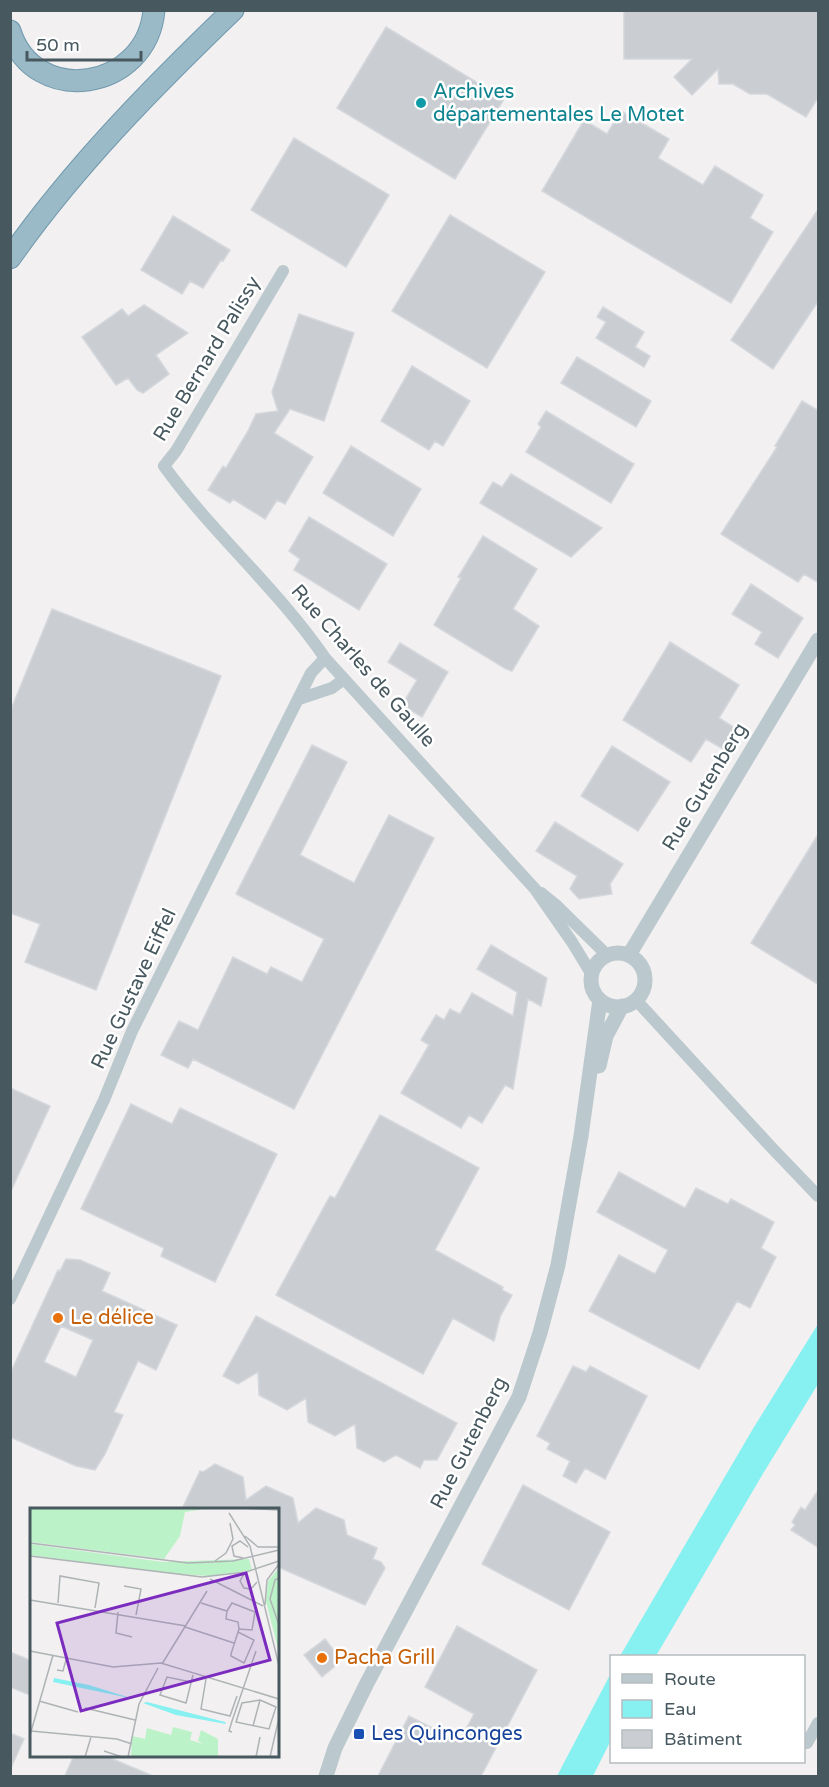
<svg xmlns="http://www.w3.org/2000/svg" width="829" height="1787" viewBox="0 0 829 1787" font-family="'Varela Round',sans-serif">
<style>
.water{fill:#87f0f1}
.building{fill:#caced3;stroke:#d4d7dc;stroke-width:1.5;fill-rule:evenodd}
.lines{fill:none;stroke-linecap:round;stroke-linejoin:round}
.trunk-casing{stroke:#7099ad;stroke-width:23}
.minor{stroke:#bbc8cd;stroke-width:12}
.tertiary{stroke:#bbc8cd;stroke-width:15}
.trunk{stroke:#9abac8;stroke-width:21}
.culture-dot{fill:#0f9aa8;stroke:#fff;stroke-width:2}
.food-dot{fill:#e8710a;stroke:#fff;stroke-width:2}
.transit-dot{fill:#1a4fb4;stroke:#fff;stroke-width:2}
.labels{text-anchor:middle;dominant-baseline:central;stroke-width:5;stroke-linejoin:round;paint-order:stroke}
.culture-label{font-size:20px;fill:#0d838f;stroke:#fff;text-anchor:start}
.street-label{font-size:20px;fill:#47585f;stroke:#fff}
.food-label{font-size:20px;fill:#c56008;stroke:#fff;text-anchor:start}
.transit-label{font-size:20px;fill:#164399;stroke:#fff;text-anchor:start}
.inset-road{fill:none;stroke:#aeb3b6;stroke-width:1.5}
.view{fill:#7b2cbf;fill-opacity:0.15;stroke:#7b2cbf;stroke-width:3}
.inset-edge{fill:none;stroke:#47585f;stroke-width:3}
</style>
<rect width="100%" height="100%" fill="#f2f0f0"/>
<!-- water -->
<path class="water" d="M818,1324V1384L761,1477L656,1656H620L754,1427Z
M611,1673V1740L593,1776H557Z"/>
<!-- building -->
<path class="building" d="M624,10H819V96L806,117L767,94H750L733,84H719L718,69L692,95L674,77L692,59H624Z
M386,27L504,99L455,179L337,108Z
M621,111L669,139L658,158L703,185L715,166L763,195L750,218L773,232L731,303L542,191L584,120L607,134Z
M294,138L389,195L346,267L251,210Z
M819,208V300L773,369L731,340Z
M450,215L545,272L487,368L392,311Z
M173,216L230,250L223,261L221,260L203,288L190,281L182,294L141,270Z
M144,305L188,333L156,355L169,374L143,393L137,390L128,378L116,385L82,337L122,309L128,316Z
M603,307L644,332L635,347L650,356L644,367L596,338L606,322L597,317Z
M299,314L354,333L324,421L290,409L274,433L313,457L285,504L277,500L265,519L233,499L230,503L208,490L223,466L226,468L248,431L256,414L278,411L272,392Z
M577,357L651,401L636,427L561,383Z
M412,366L470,401L443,446L435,441L429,450L381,421Z
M802,401L819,411V583L804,574L798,582L721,534L777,447L775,446Z
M546,411L634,464L611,503L526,452L541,427L538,424Z
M351,446L421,489L393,536L323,493Z
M511,474L602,528L571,557L480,503L493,482L502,487Z
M309,517L387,564L359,610L294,570L300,559L289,551Z
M483,536L537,569L513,609L539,626L512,671L506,669L434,625L461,578L458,577Z
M751,584L803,618L778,658L755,644L762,632L732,614Z
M52,609L221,676L96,990L25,962L40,924L10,913V712Z
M670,642L739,685L719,718L735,728L723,749L706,739L691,762L623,720Z
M400,643L448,672L422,717L402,705L417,680L388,662Z
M312,745L347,762L300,855L354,883L389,815L434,838L294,1109L193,1059L188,1068L161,1055L179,1021L198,1030L233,957L267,974L271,967L302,982L324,939L236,894Z
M612,746L670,782L638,831L581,796Z
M555,822L623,864L610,884L612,894L579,899L570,889L577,876L536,851Z
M819,833V985L751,943Z
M491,945L547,978L541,1006L528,999L513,1089L505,1085L482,1123L469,1115L461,1128L401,1093L429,1045L421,1040L436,1015L444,1020L450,1009L460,1014L472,993L513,1016L517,992L477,969Z
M10,1088L50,1106L10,1193Z
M131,1104L172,1124L180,1108L277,1154L215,1282L161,1256L164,1248L81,1209Z
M380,1115L479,1168L435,1250L503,1287L502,1290L512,1295L500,1317L494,1341L453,1318L423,1374L276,1295L330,1196L335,1198Z
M619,1172L685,1208L696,1188L728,1204L731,1199L774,1222L761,1248L776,1257L750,1308L737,1301L699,1369L589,1311L619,1255L655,1274L668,1250L597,1212Z
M66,1259L80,1260L110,1273L102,1291L177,1325L156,1370L138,1361L114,1412L123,1415L105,1454L95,1470L76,1466L10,1437V1374L58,1270L60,1271ZM61,1326L93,1340L76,1377L44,1362Z
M256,1316L457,1423L437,1460H424L420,1468L396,1455L384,1462L357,1448L355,1424L335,1436L308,1422L306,1398L287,1410L259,1395L258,1372L238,1384L223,1376Z
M573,1366L586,1372L590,1366L647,1396L605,1479L585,1468L576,1483L563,1476L570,1461L547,1449L550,1443L537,1436Z
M215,1464L243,1477L246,1500L266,1486L293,1498L298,1523L316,1508L344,1520L347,1535L377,1548L373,1559L381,1562L385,1568L365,1605L278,1567V1509H182L200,1471L203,1472Z
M523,1485L610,1532L569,1610L482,1564Z
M819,1489V1548L791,1530L795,1525L792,1522L801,1507L805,1510Z
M457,1626L537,1670L481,1776H378L409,1716L459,1742L474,1714L425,1687Z
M325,1639L339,1657L334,1667L322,1677L304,1655Z
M10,1652L32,1661V1696L10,1687Z
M10,1733L24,1739L10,1770Z
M74,1755H103L153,1776H65Z"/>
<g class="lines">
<!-- trunk casing -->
<g class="trunk-casing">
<path id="trunk" d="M10,31C34,108 147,91 154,10
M10,258C74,167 153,87 233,10"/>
</g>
<!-- minor -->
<path class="minor" d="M283,271L176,451L164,466C213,534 278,589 325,658L535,889L572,942L592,975
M299,699L332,688L344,679
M541,893L557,906L607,955
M636,1000L772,1148L818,1196
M10,1299L104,1100L132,1031L311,673L325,658
M807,1743L818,1723"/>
<!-- tertiary -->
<path class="tertiary" d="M591 980a27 27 0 1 1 54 0a27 27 0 1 1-54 0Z
M629,955L818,640
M599,1066L606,1036L622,1006
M326,1776L335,1748L367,1683L519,1397L540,1333L558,1265L581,1136L600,1000"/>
<!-- trunk -->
<use href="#trunk" class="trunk"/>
</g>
<!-- markers -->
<circle class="culture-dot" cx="421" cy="103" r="6"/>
<g class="food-dot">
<circle cx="58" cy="1318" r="6"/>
<circle cx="322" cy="1658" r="6"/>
</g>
<rect class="transit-dot" x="353" y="1728" width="12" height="12" rx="3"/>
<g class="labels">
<!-- culture labels -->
<g class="culture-label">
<text x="433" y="92">Archives<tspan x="433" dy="23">départementales Le Motet</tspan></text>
</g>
<!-- street labels -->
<g class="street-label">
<text transform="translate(207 359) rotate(-59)">Rue Bernard Palissy</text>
<text transform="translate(363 666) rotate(49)">Rue Charles de Gaulle</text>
<text transform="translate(705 787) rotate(-59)">Rue Gutenberg</text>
<text transform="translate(134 989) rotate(-65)">Rue Gustave Eiffel</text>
<text transform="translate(469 1443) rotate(-63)">Rue Gutenberg</text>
</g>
<!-- food labels -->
<g class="food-label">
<text x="70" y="1318">Le délice</text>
<text x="334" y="1658">Pacha Grill</text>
</g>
<!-- transit labels -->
<g class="transit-label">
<text x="371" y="1734">Les Quinconges</text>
</g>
</g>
<!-- overview -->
<g transform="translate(30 1508)">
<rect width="249" height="249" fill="#f2f0f0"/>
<path d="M0,0H180L155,4L150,28L134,51L0,34ZM0,36L133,54L219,51L222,62L179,68L136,65L0,47ZM249,60V145L236,93L238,73ZM143,219L162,224L160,232L173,236L168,233L171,222L188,231V249H101L102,228L115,231L117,220L141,227Z" fill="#bcf2c7"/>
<path d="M24,170L59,177L104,191L23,174ZM117,194L195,214L196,216L146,207L113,195Z" fill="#87f0f1"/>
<path class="inset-road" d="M210,0L249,2M199,5L220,38L249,158M215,28L228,39H249M0,35L158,55L203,53L249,42M0,48L172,69L216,64L249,53M213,50L204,48L202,38L210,33L218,39M185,53L196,45L203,31L200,15M214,66L210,73L214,80L221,81L227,74M249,70L245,72L240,91L249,117M180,71L233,98M94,78L111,81L106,107M0,92L156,118M28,95L30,68L69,75L65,100M171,95L197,103L202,95L225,104L222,122L209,121L208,114L196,111L197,103M235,97L237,72L249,56M88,104L86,125L102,129M155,119L204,135M208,124L224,132L214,155L201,148V146L208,124L209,121M0,143L83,159L131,155L249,191M132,156L177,83M27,162L33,163L37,148M176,171L171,201L200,208L207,188M161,174L137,169L130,187L156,195L163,167M230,192L246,199L239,221L206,214L212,195ZM9,193L48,204M55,200L105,212M223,218L230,192M1,223L87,231L102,236M202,224L199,223L202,213L226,143M0,227L23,147M74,243L92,249M55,249L61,229M98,249L109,196L128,160M226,249L230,229M240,249L249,210"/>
<path class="view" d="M216,65L240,152L51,203L27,115Z"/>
<rect width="249" height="249" class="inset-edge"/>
</g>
<!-- border -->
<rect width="829" height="1787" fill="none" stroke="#47585f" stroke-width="24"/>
<!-- legend -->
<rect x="610" y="1655" width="195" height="108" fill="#ffffff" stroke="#b5bcbf" stroke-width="1.5"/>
<rect x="622" y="1674" width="30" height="9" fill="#bbc8cd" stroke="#b5bcbf" stroke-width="1.5"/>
<text x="664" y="1685" font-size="18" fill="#47585f">Route</text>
<rect x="622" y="1700" width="30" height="18" fill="#87f0f1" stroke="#b5bcbf" stroke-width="1.5"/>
<text x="664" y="1715" font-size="18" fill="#47585f">Eau</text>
<rect x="622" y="1730" width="30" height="18" fill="#caced3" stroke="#b5bcbf" stroke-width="1.5"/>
<text x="664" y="1745" font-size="18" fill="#47585f">Bâtiment</text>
<!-- scale -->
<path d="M27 51v9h114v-9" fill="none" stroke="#47585f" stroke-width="3"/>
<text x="36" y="51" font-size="18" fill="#47585f" stroke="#ffffff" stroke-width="4.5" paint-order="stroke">50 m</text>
</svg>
